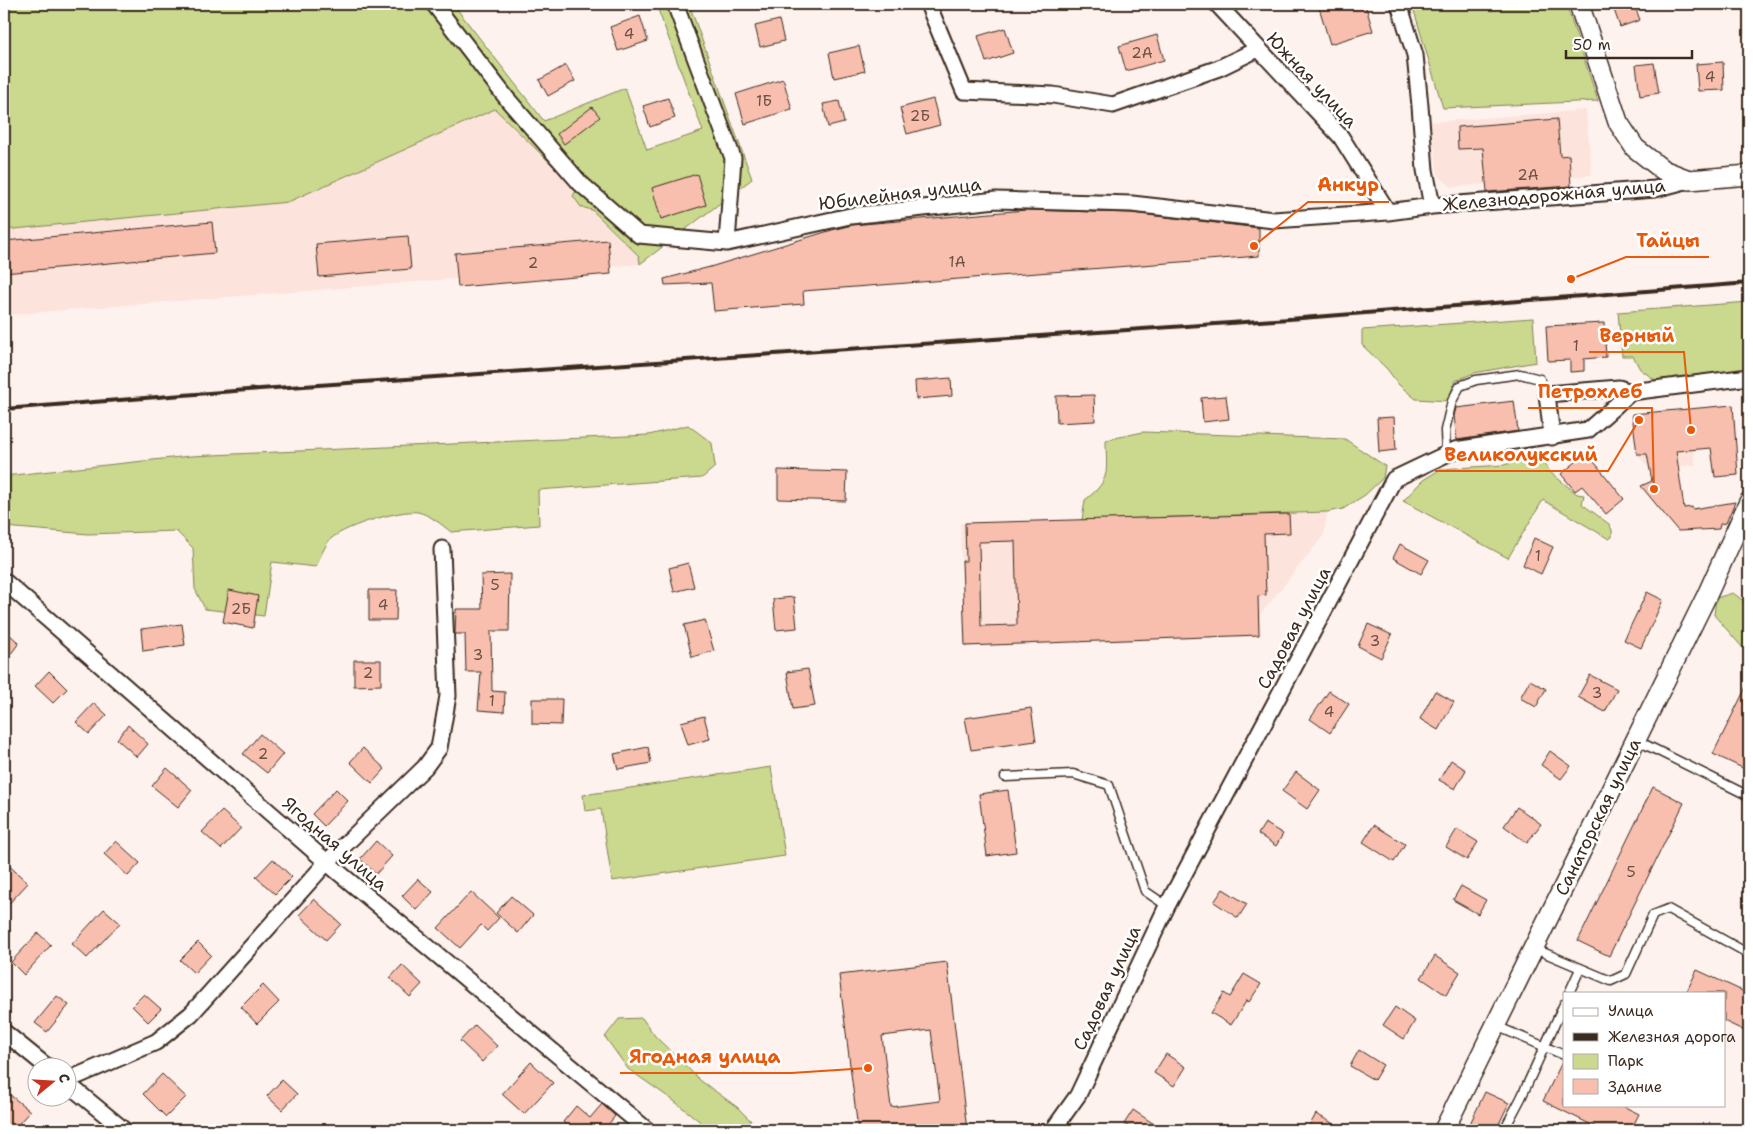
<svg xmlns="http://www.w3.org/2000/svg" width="1753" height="1134" viewBox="0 0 1753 1134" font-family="'Shantell Sans',sans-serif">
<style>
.built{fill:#fce3dc}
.green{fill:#cad98d;stroke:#828256}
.building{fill:#f8bfae;stroke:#3b2a1e;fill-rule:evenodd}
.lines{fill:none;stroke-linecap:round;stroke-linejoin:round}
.service-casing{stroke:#3b2a1e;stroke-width:11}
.minor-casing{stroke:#3b2a1e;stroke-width:19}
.tertiary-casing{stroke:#3b2a1e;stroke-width:22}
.service{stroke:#fff;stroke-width:8}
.minor{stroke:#fff;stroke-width:15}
.tertiary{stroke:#fff;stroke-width:19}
.rail{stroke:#3b2a1e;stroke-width:4}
.labels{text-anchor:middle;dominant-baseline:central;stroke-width:5;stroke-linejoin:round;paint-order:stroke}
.number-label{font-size:15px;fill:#6a4f42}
.street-label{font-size:18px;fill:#3b2a1e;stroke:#fff}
.leader{fill:none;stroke:#e8590c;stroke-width:2}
.callout-dot{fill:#e8590c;stroke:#fff;stroke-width:2}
.callout-label{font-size:19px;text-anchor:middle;font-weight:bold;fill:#e8590c;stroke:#fff;stroke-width:5;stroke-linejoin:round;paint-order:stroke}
</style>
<rect width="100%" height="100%" fill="#fef2ef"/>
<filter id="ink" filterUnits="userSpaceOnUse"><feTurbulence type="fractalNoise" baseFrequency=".02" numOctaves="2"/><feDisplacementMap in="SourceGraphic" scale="10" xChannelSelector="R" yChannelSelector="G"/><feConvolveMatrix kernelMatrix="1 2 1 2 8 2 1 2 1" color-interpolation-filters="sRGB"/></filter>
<g filter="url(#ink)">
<!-- built -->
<path class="built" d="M495,109L577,189L581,207L592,210L639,256L640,264L4,315V230L288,202Z
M1586,110L1592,175L1452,187L1438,175L1431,122Z
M1694,450L1695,465L1650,470L1637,454Z
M1327,512L1324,535L1260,615L1261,636L964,647L960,523Z"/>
<!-- green -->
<path class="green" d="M4,4H453L544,121L625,88L647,150L703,131L656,4H689L752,179L640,264L639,256L592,210L581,207L573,196L577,189L495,109L288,202L4,230Z
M1412,4H1566L1598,101L1443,108Z
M1749,302V370L1655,380L1640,369L1633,356H1622L1618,312Z
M1533,318L1536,362L1474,373L1455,381L1448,401L1416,399L1399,385L1387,369L1362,345V330Z
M688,425L712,443L715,467L702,478L538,490L539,525L451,532C441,524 430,515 418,512C400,509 337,528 328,542C323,550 319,559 316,567L272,562L264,616L205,609L195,589L193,548L176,531L88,534L4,527V476L190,456L649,435Z
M1143,432L1345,439L1385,466L1383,478L1365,495L1343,509L1327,512L1082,520L1085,500C1112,479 1106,472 1106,440Z
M1540,455L1550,472L1577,494L1584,495L1582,504L1609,524L1612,530V537L1609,539L1543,500L1508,558L1403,501L1423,480L1441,469L1504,465Z
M1733,593L1749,605V655L1714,615L1716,598Z
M771,767L785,856L612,881L601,809L585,811L583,795Z
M642,1018L655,1036L701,1081L737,1107L760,1130H706L703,1124L674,1101L628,1069L605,1037L619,1019Z"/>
<!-- building -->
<path class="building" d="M1318,4H1365L1373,31L1330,44Z
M1612,4H1634L1640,20L1620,27Z
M640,16L648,41L618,51L610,27Z
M779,20L784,41L760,47L755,26Z
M1005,28L1013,53L986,62L978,36Z
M1157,35L1164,60L1126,71L1119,46Z
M859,46L865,71L834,78L829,53Z
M1723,62L1724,90L1698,91L1696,64Z
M1654,63L1659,93L1640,96L1636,65Z
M566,65L575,81L548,96L539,80Z
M783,79L792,109L745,124L736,94Z
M668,98L675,118L650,127L643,106Z
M933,99L940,125L907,134L900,108Z
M839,101L844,123L828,127L823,104Z
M592,107L600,117L564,144L557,134Z
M1557,119L1560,156L1569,155L1571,186L1487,192L1483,148L1458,149L1457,127Z
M697,174L706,205L661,219L652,188Z
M1026,210L1131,213L1259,228V256L803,291L804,304L714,311L711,283L665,285L664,279L710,267L832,230L852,225Z
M212,222L215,253L4,273V241Z
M408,236L411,269L319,277L316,244Z
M608,240L611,274L458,287L455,253Z
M1604,323L1606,357L1584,359V371L1570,372V360L1548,361L1546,326Z
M951,378L952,396L916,399L915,381Z
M1094,395L1095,421L1057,423L1056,396Z
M1226,396L1229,419L1203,422L1201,398Z
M1514,401L1518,431L1457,440L1454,416L1456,408Z
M1733,405L1738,475L1715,477L1711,448L1676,451L1684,508L1692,507L1693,509L1735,502L1726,523L1720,524L1719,529L1678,531L1641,486L1652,481L1647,454H1637L1632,414Z
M1394,417L1396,450L1379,452L1377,418Z
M1587,453L1624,499L1606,514L1582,486L1575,491L1561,474Z
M778,470L847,472L846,501L778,499Z
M1289,514L1290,533L1264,534L1266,595L1258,596L1259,635L965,646L962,561H966L965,523ZM1015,541L1017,625L981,626L979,542Z
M1534,538L1553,547L1541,574L1523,565Z
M1400,544L1429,560L1421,574L1393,558Z
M688,563L694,587L674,592L669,568Z
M510,574L509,631H491L492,691L505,692L504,712L478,710L481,672H466L465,634H455L456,609H482L481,575Z
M229,590L258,596L253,628L223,622Z
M369,590H397L396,620H369Z
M1647,592L1663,600L1641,648L1624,640Z
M794,597L797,628L776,630L773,599Z
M705,620L714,651L692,657L684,625Z
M182,624L185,645L143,651L141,629Z
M1368,624L1392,635L1381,658L1358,646Z
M9,634L19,643L4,663V641Z
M354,660H381V685L354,686Z
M808,669L815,706L793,709L787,672Z
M49,671L67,689L53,703L35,686Z
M1590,675L1617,689L1605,712L1578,697Z
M1530,680L1546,689L1536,707L1520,698Z
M1749,681V771L1713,754Z
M1329,691L1349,704L1330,733L1310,719Z
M1435,691L1454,702L1438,730L1420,719Z
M532,699H562L561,725L532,724Z
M94,703L107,715L89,734L76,722Z
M1031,708L1036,741L971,750L965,718Z
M704,716L710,739L688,745L681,722Z
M128,725L148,744L137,757L117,739Z
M260,734L283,754L267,773L243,754Z
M648,747L651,763L618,769L614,754Z
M363,748L385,769L372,783L350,762Z
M1550,751L1571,766L1561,779L1541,765Z
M1451,760L1466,770L1455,789L1439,780Z
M167,768L192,790L178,807L152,786Z
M1296,772L1320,790L1307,809L1282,791Z
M1653,787L1684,803L1609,956L1578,941Z
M336,789L348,801L324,826L312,814Z
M1008,790L1016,852L987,856L979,794Z
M1517,807L1541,824L1527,843L1504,826Z
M222,811L241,828L221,849L202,832Z
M1265,823L1283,834L1276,846L1258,834Z
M1374,825L1405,844L1394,862L1363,842Z
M1457,829L1478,842L1467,860L1446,847Z
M116,841L140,863L128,876L104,854Z
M376,841L392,856L376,874L360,859Z
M273,859L292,877L275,894L256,877Z
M4,861L28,883L4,909Z
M418,879L433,892L416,910L402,896Z
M1461,886L1486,900L1478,914L1453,900Z
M1223,889L1247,904L1238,918L1214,902Z
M471,892L499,918L487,931L481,925L460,948L438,928Z
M511,896L533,915L518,933L496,913Z
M314,899L341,924L326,940L299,915Z
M104,909L120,923L87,958L72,944Z
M38,933L51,945L24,975L11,962Z
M198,942L211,955L194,973L180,960Z
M1435,956L1460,972L1446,995L1421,978Z
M947,962L967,1130H858L839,975ZM931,1030L940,1101L891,1107L882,1036Z
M402,965L422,984L410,997L390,978Z
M1697,970L1749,994V1033L1724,1021V993H1686Z
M1244,974L1261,984L1249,1002L1247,1000L1231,1025L1211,1013L1224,993L1230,997Z
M263,985L279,1002L257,1024L241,1007Z
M144,994L161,1009L148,1022L132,1006Z
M57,996L69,1005L47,1032L35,1023Z
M1395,1007L1415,1021L1404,1039L1383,1025Z
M475,1025L497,1046L482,1062L460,1041Z
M1359,1050L1383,1065L1374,1080L1350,1066Z
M1166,1054L1186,1067L1174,1086L1154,1073Z
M1563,1060L1564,1061V1105H1621L1639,1114L1631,1130H1602L1543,1101Z
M531,1062L553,1083L524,1114L502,1094Z
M162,1074L186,1097L166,1117L143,1094Z
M282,1080L297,1094L282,1110L267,1096Z
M4,1090L30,1111L13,1130H4Z
M1485,1092L1509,1103L1496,1130H1467Z
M602,1104L615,1116L604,1130H573L563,1122L576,1106L590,1118Z
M1133,1110L1163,1130H1134L1124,1124Z
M1316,1114L1345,1130H1307Z"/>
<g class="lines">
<!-- service casing -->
<g class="service-casing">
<path id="service" d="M1446,455L1445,430L1452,401L1460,386L1476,380L1520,374L1540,379L1547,394
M1636,740L1749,796
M1005,777L1073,774L1109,785L1145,891L1167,906
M1533,948L1611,981L1626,974L1653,915L1668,909L1749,954
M1569,993L1580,969
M1496,1026L1564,1055
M1504,1130L1521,1098L1564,1004"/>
</g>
<!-- minor casing -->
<g class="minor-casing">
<path id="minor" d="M434,4L508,100L580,183L639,235L727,243L850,216L996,200L1132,204L1274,220L1388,212L1432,206L1655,189L1689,180
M675,4L733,158L727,243
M928,4L964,91L1053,95L1113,105L1219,68L1258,49
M1217,4L1341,137L1388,212
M1399,4L1415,55L1420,106L1425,170L1432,206
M1552,437L1547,394L1619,388L1631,392
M4,581L337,871L647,1130
M4,1032L46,1066
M68,1080L156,1042L191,1014L327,862L425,767L439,748L448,696L442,549
M68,1084L124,1130
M1053,1130L1078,1095L1167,906L1394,479L1455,450L1588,430L1631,392L1749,377"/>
</g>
<!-- tertiary casing -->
<g class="tertiary-casing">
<path id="tertiary" d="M1579,4L1618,122L1635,148L1663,170L1689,180L1749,175
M1444,1130L1707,595L1749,502"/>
</g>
<!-- service -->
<use href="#service" class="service"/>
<!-- minor -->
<use href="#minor" class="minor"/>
<!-- tertiary -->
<use href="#tertiary" class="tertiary"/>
<!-- rail -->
<path class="rail" d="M4,409L260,389L1289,319L1749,283"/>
</g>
</g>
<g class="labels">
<!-- number labels -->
<g class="number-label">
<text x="629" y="34">4</text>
<text x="1142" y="53">2А</text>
<text x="1710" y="77">4</text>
<text x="764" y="101">1Б</text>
<text x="920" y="116">2Б</text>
<text x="1528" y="175">2А</text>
<text x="957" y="262">1А</text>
<text x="533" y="263">2</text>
<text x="1576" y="346">1</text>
<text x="1538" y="556">1</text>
<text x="495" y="585">5</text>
<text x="383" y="605">4</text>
<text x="241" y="609">2Б</text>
<text x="1375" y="641">3</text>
<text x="478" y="655">3</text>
<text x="368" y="673">2</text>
<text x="1597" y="693">3</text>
<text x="492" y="701">1</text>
<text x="1329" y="712">4</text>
<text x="263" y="754">2</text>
<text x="1631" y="872">5</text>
</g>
<!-- street labels -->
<g class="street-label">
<text transform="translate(1312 80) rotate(47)">Южная улица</text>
<text transform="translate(900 194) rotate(-7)">Юбилейная улица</text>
<text transform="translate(1554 195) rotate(-5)">Железнодорожная улица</text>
<text transform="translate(1294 628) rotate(-62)">Садовая улица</text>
<text transform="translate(1598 817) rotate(-64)">Санаторская улица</text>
<text transform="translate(335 844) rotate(41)">Ягодная улица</text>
<text transform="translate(1107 988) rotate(-65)">Садовая улица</text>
</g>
</g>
<!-- callouts -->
<path class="leader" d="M1254 246L1308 202H1389M1571 279L1626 257H1709M1691 430L1684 352H1589M1654 489L1652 408H1528M1639 420L1608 471H1435M868 1068L791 1073H620"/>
<g class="callout-dot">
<circle cx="1254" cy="246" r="5"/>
<circle cx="1571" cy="279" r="5"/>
<circle cx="1691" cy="430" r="5"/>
<circle cx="1654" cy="489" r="5"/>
<circle cx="1639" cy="420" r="5"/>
<circle cx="868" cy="1068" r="5"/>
</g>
<g class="callout-label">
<text x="1348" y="191">Анкур</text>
<text x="1668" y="247">Тайцы</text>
<text x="1637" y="342">Верный</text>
<text x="1590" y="398">Петрохлеб</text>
<text x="1521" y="461">Великолукский</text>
<text x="705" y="1063">Ягодная улица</text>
</g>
<!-- margin -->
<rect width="1753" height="1134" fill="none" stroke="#fff" stroke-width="20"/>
<rect x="10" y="10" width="1733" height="1114" fill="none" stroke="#3b2a1e" stroke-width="2" filter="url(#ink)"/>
<!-- legend -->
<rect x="1563" y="992" width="162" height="115" fill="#ffffff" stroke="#b1aaa5"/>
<rect x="1573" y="1008" width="25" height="8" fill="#ffffff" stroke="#b1aaa5"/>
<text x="1608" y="1016" font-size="15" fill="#3b2a1e">Улица</text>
<rect x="1573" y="1033" width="25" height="8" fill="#3b2a1e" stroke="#b1aaa5"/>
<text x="1608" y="1042" font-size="15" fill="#3b2a1e">Железная дорога</text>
<rect x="1573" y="1054" width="25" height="15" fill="#cad98d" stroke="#b1aaa5"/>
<text x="1608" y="1066" font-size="15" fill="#3b2a1e">Парк</text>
<rect x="1573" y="1079" width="25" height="15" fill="#f8bfae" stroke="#b1aaa5"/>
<text x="1608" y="1092" font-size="15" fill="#3b2a1e">Здание</text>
<!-- north arrow -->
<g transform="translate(52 1082) rotate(72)"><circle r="24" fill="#ffffff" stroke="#b1aaa5"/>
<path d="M0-4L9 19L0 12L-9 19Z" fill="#c8321e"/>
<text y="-8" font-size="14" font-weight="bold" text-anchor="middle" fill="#3b2a1e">С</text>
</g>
<!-- scale -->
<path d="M1566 50v8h126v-8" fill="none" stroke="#3b2a1e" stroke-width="2.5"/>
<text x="1573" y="50" font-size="15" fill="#3b2a1e" stroke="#ffffff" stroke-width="4" paint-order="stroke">50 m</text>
</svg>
